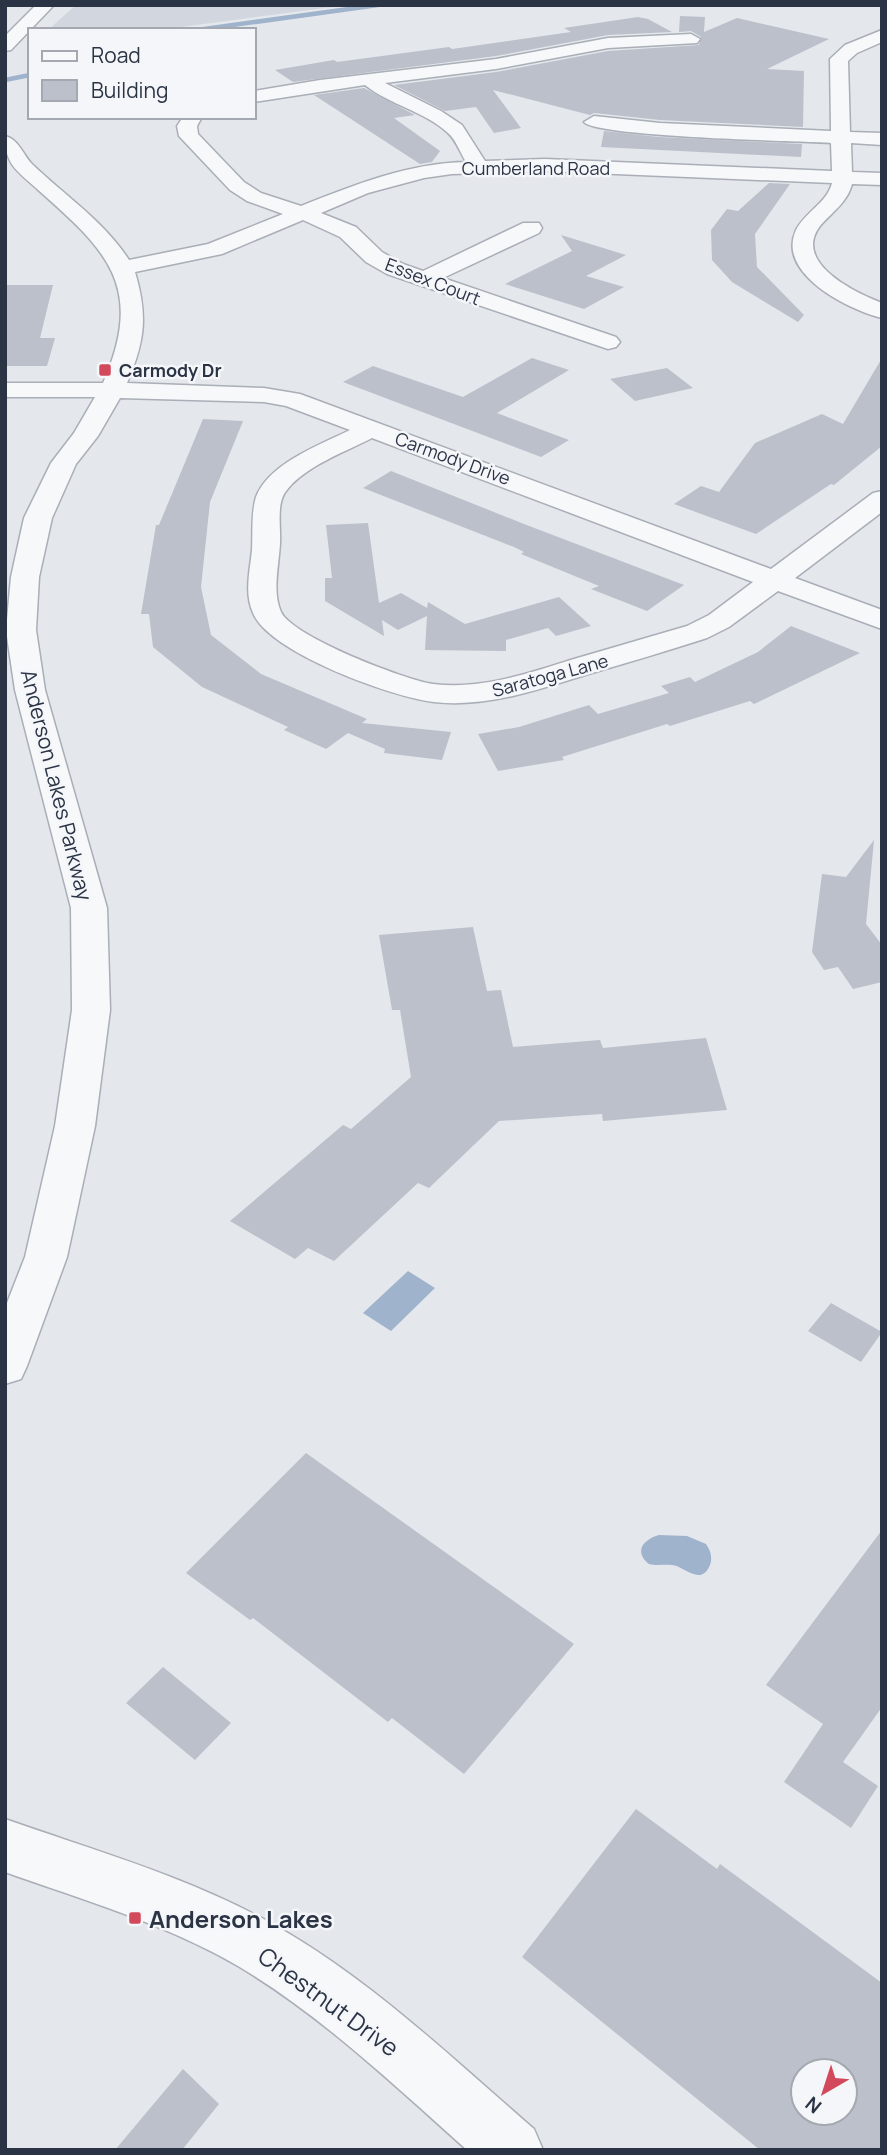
<svg xmlns="http://www.w3.org/2000/svg" width="887" height="2155" viewBox="0 0 887 2155" font-family="Manrope,sans-serif">
<style>
.built{fill:#d2d6de}
.water{fill:#9fb4cc}
.lines{fill:none;stroke-linecap:round;stroke-linejoin:round}
.stream{stroke:#9fb4cc;stroke-width:4.5}
.building{fill:#bbc0ca;fill-rule:evenodd}
.minor-casing{stroke:#a9aeb7;stroke-width:3}
.minor{fill:#f7f8fa;fill-rule:evenodd}
.poi-dot{fill:#d1495b;stroke:#f4f6f9;stroke-width:2.5}
.labels{text-anchor:middle;dominant-baseline:central;stroke-width:5;stroke-linejoin:round;paint-order:stroke}
.far-street-label{font-size:18px;fill:#2b3445;stroke:#f4f6f9}
.far-poi-label{font-size:18px;font-weight:bold;fill:#2b3445;stroke:#f4f6f9;text-anchor:start}
.street-label{font-size:21px;fill:#2b3445;stroke:#f4f6f9}
.near-poi-label{font-size:24px;font-weight:bold;fill:#2b3445;stroke:#f4f6f9;text-anchor:start}
.near-street-label{font-size:24px;fill:#2b3445;stroke:#f4f6f9}
</style>
<rect width="100%" height="100%" fill="#e4e7ec"/>
<!-- built -->
<path class="built" d="M76,5H347L159,30H48Z"/>
<!-- water -->
<path class="water" d="M408,1271L435,1288L391,1331L363,1313Z
M659,1535L687,1536L706,1544C710,1550 713,1557 710,1565C701,1587 684,1566 672,1565C664,1564 657,1566 649,1564C634,1552 642,1540 659,1535Z"/>
<g class="lines">
<!-- stream -->
<path class="stream" d="M197,30L378,5
M5,80L30,75"/>
</g>
<!-- building -->
<path class="building" d="M680,16L705,17L704,32L737,18L829,39L767,69L804,71L803,127L660,120L594,113L590,115L493,90L521,128L494,133L476,107L445,111L394,85L496,72L608,51L699,45L701,37L691,31L679,32Z
M638,17L648,19L672,32L608,35L496,56L293,82L275,70L334,60L337,62L449,47L452,49L571,32L564,28Z
M364,88L415,115L394,118L440,151L432,162L420,164L314,95Z
M604,131L659,137L802,144L801,157L601,147Z
M769,183L790,184L755,234L757,267L804,315L798,322L732,282L712,260L711,230L727,209L738,211Z
M561,235L626,255L586,276L624,287L584,309L505,284L572,251Z
M5,285H53L40,338H55L47,366H5Z
M532,358L569,370L497,413L569,440L541,457L343,382L373,366L463,397Z
M882,358V446L834,485L831,484L756,534L674,504L701,486L719,492L755,443L822,414L843,424Z
M667,368L693,388L635,401L610,379Z
M203,419L243,421L210,502L201,587L211,635L261,674L367,719L362,723L451,732L442,760L384,753L385,749L348,733L326,749L284,730L288,727L202,687L153,647L149,614H141L156,525H159Z
M391,471L524,524L684,585L647,611L591,589L599,586L521,554L524,552L514,547L363,488Z
M368,523L379,603L401,593L427,608L428,602L465,624L559,597L591,626L556,636L548,628L506,640V651L425,650L427,616L398,630L382,620L384,636L325,601V578H332L326,525Z
M791,626L860,653L754,704L750,701L670,726L667,724L562,757L564,760L498,771L478,734L519,727L589,705L598,714L669,693L661,686L690,677L695,682L758,652Z
M874,840L866,924L882,945V982L853,989L838,967L824,970L812,952L822,874L846,877Z
M473,927L487,991L501,990L513,1047L600,1040L603,1048L706,1038L727,1110L603,1121L602,1114L499,1121L429,1188L418,1183L334,1261L308,1248L295,1259L230,1221L343,1125L351,1129L411,1077L400,1010H392L379,935Z
M831,1303L882,1332L861,1362L808,1331Z
M306,1453L574,1644L464,1774L392,1718L388,1722L253,1618L250,1620L186,1573Z
M882,1530V1707L843,1762L878,1786L851,1828L784,1782L823,1724L766,1685Z
M163,1667L231,1723L195,1760L126,1703Z
M636,1809L717,1869L720,1864L882,1983V2150H760L522,1957ZM803,2071H845V2113H803Z
M183,2069L219,2104L182,2150H115Z"/>
<g class="lines">
<!-- minor casing -->
<g class="minor-casing">
<path id="minor" d="M36,5H54L11,50L5,51V36Z
M882,30V42L857,53L848,61L850,132L882,133V145L851,143L852,172L882,173V185L852,184C847,203 832,212 820,226C792,263 856,293 882,303V318C849,310 776,274 796,230C805,212 827,203 832,183L545,171L452,174L424,178L368,193L321,213L356,227L382,252L403,264L423,271L523,223H539L542,228L539,233L443,278L616,337L620,342L616,347L608,349L387,274L366,262L340,237L303,220L222,254L135,272C148,316 145,341 127,383L264,388L300,394L771,569L873,493L882,491V512L795,578L882,610V629L778,591L729,627L707,638C667,651 626,663 585,675C537,690 486,708 434,702C392,697 270,653 253,613C244,593 250,570 252,550C253,533 251,513 256,497C269,463 320,445 350,430L286,406L264,402L120,398L98,436L76,464L52,518L39,577L36,630L45,690L107,908L110,1010L95,1126L67,1257L27,1366L21,1379L5,1384V1308L25,1257L55,1126L72,1010L71,908L15,690L6,630L11,577L24,518L51,463L74,433L95,397H5V383H103C146,285 106,250 36,188C16,170 5,164 5,136C18,139 23,154 31,163C65,196 103,220 129,260L208,244L283,214L247,201L230,190L179,136L177,126L183,117H202L197,126L198,134L244,182L261,193L301,206C354,185 409,163 466,162C460,152 456,140 448,133C424,111 390,105 365,85L254,102V91L320,80L496,59L608,38L691,34L700,39L697,43L608,48L496,69L385,83L441,111L462,125L485,161L545,159L832,171L831,143C799,141 596,137 584,122L594,116L660,123L831,131L830,59L845,45ZM372,438L753,582L709,615L687,626C649,637 612,648 574,659C529,673 482,690 433,684C405,680 293,637 281,612C272,592 279,565 280,543C281,528 276,504 286,491C305,466 345,452 372,438Z
M5,1819C96,1851 192,1878 276,1926C371,1980 452,2058 534,2129L543,2150H467C394,2085 322,2016 238,1966C166,1924 83,1900 5,1872Z"/>
</g>
<!-- minor -->
<use href="#minor" class="minor"/>
</g>
<!-- markers -->
<g class="poi-dot">
<rect x="98" y="363" width="14" height="14" rx="3.5"/>
<rect x="128" y="1911" width="14" height="14" rx="3.5"/>
</g>
<g class="labels">
<!-- far-street labels -->
<g class="far-street-label">
<text x="536" y="168">Cumberland Road</text>
<text transform="translate(433 281) rotate(21)">Essex Court</text>
<text transform="translate(453 458) rotate(20)">Carmody Drive</text>
<text transform="translate(550 675) rotate(-15)">Saratoga Lane</text>
</g>
<!-- far-poi labels -->
<g class="far-poi-label">
<text x="119" y="370">Carmody Dr</text>
</g>
<!-- street labels -->
<g class="street-label">
<text transform="translate(57 785) rotate(76)">Anderson Lakes Parkway</text>
</g>
<!-- near-poi labels -->
<g class="near-poi-label">
<text x="149" y="1918">Anderson Lakes</text>
</g>
<!-- near-street labels -->
<g class="near-street-label">
<text transform="translate(329 2001) rotate(36)">Chestnut Drive</text>
</g>
</g>
<!-- border -->
<rect width="887" height="2155" fill="none" stroke="#2b3445" stroke-width="14"/>
<!-- legend -->
<rect x="28" y="28" width="228" height="91" fill="#f4f6f9" stroke="#a4a8b1" stroke-width="2"/>
<rect x="42" y="51" width="35" height="10" fill="#f7f8fa" stroke="#a4a8b1" stroke-width="2"/>
<text x="91" y="63" font-size="21" fill="#2b3445">Road</text>
<rect x="42" y="80" width="35" height="21" fill="#bbc0ca" stroke="#a4a8b1" stroke-width="2"/>
<text x="91" y="98" font-size="21" fill="#2b3445">Building</text>
<!-- north arrow -->
<g transform="translate(824 2092) rotate(219)"><circle r="33" fill="#f4f6f9" stroke="#a4a8b1" stroke-width="2"/>
<path d="M0-5L12 26L0 18L-12 26Z" fill="#d1495b"/>
<text y="-10" font-size="19" font-weight="bold" text-anchor="middle" fill="#2b3445">N</text>
</g>
</svg>
